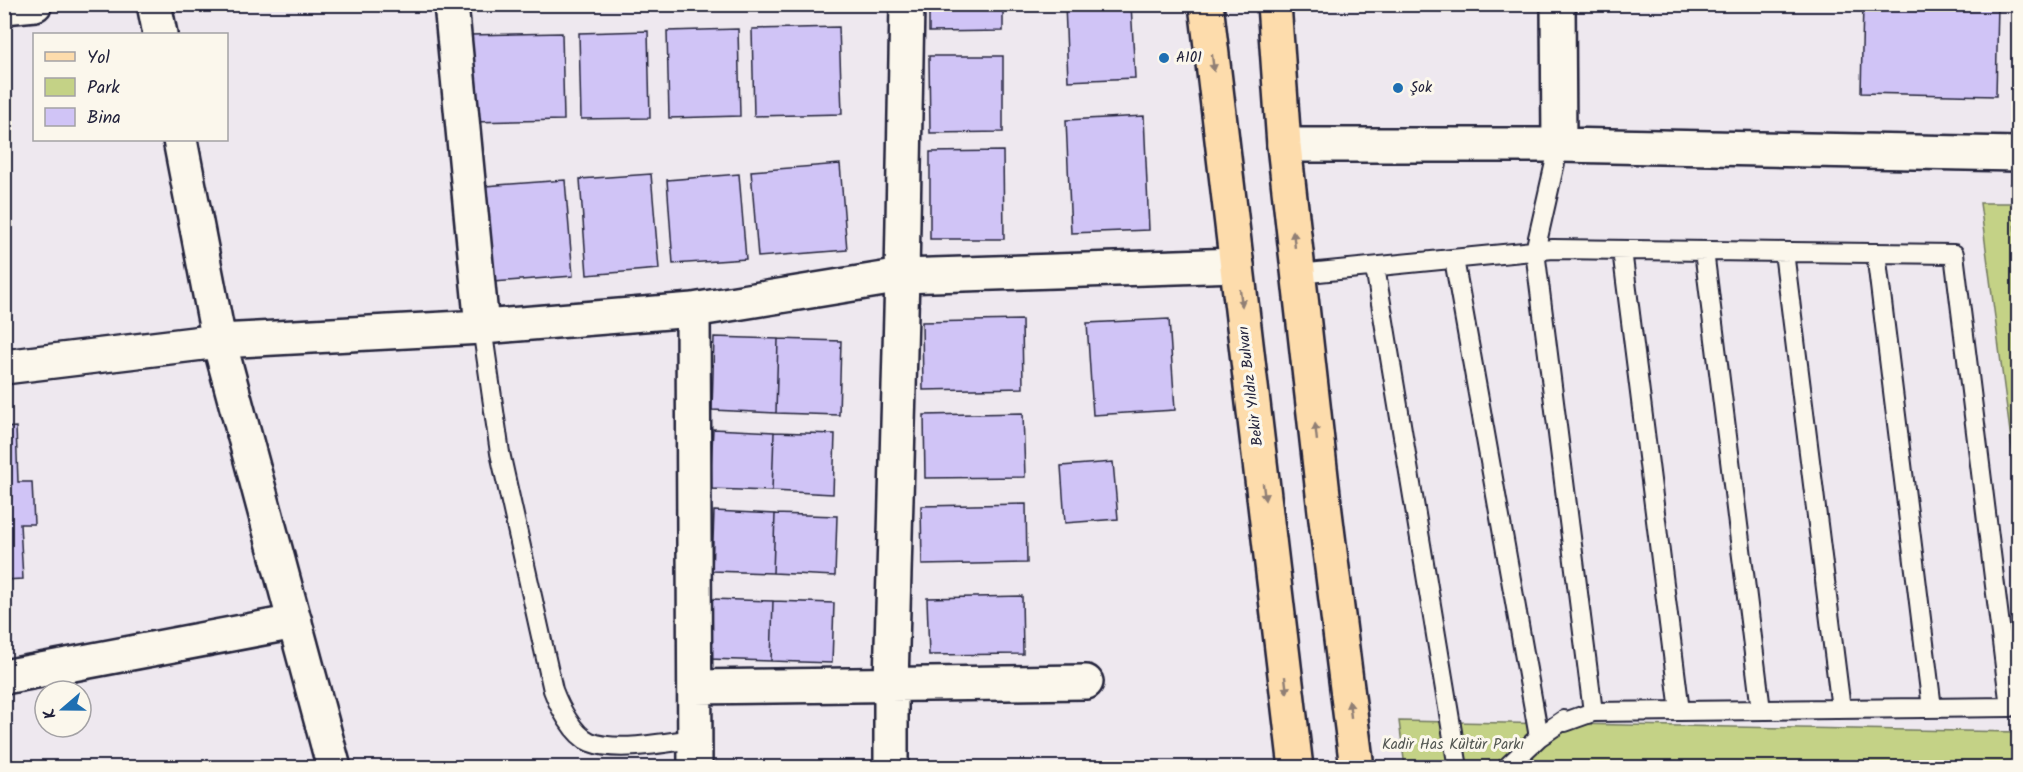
<svg xmlns="http://www.w3.org/2000/svg" width="2023" height="772" viewBox="0 0 2023 772" font-family="Kalam,sans-serif">
<style>
.green{fill:#c4d286;stroke:#737a60;stroke-width:1.5}
.building{fill:#d0c4f6;stroke:#22223b;stroke-width:1.5}
.lines{fill:none;stroke-linecap:round;stroke-linejoin:round}
.service-casing{stroke:#22223b;stroke-width:22}
.minor-casing{stroke:#22223b;stroke-width:38}
.primary-casing{stroke:#22223b;stroke-width:38}
.path{stroke:#22223b;stroke-width:4;stroke-dasharray:6 4.5;stroke-linecap:butt}
.service{stroke:#fbf7ec;stroke-width:18}
.minor{stroke:#fbf7ec;stroke-width:33}
.primary{stroke:#fddcac;stroke-width:33}
.oneway{fill:#907f74}
.poi-dot{fill:#1f6fb2;stroke:#fbf7ec;stroke-width:2}
.labels{text-anchor:middle;dominant-baseline:central;stroke-width:6;stroke-linejoin:round;paint-order:stroke}
.poi-label{font-size:15px;fill:#22223b;stroke:#fbf7ec;text-anchor:start}
.street-label{font-size:15px;fill:#22223b;stroke:#fbf7ec}
.park-label{font-size:15px;fill:#535752;stroke:#fbf7ec}
</style>
<rect width="100%" height="100%" fill="#eee8ef"/>
<filter id="ink" filterUnits="userSpaceOnUse"><feTurbulence type="fractalNoise" baseFrequency=".0167" numOctaves="2"/><feDisplacementMap in="SourceGraphic" scale="12" xChannelSelector="R" yChannelSelector="G"/><feConvolveMatrix kernelMatrix="1 2 1 2 8 2 1 2 1" color-interpolation-filters="sRGB"/></filter>
<g filter="url(#ink)">
<!-- green -->
<path class="green" d="M1980,203H2018V493Z
M1399,721L2018,732V767H1405Z"/>
<!-- building -->
<path class="building" d="M929,4H1003V31L929,32Z
M1065,4H1131L1135,78L1068,81Z
M1863,4H1998L1996,96L1861,93Z
M839,27L842,114L754,116L752,29Z
M738,29L740,116L669,118L667,31Z
M648,31L650,118L581,119L579,33Z
M562,33L564,120L471,122L469,35Z
M929,56H1003V132L930,133Z
M1144,116L1149,230L1071,233L1066,120Z
M1003,151L1004,239H930V152Z
M840,164L847,250L758,257L751,171Z
M651,174L659,269L587,275L580,179Z
M739,174L746,259L673,264L667,180Z
M565,180L573,276L493,282L485,186Z
M1169,319L1175,410L1093,415L1087,323Z
M1022,320L1023,388L923,390L922,322Z
M714,337L778,339L776,413L712,410Z
M778,339L841,341L839,415L776,413Z
M1023,413L1025,477L925,478L924,415Z
M16,427L18,482H32L34,524H20L23,579L4,580V428Z
M713,429L774,432L772,491L710,489Z
M774,432L835,434L833,494L772,491Z
M1113,462L1118,519L1065,523L1061,466Z
M1026,504L1027,563L922,565L921,506Z
M714,511L775,514L773,573L712,571Z
M775,514L837,516L835,576L773,573Z
M1022,596L1023,654L929,655L927,598Z
M711,599L773,601L771,661L709,659Z
M773,601L834,603L832,663L771,661Z"/>
<g class="lines">
<!-- service casing -->
<g class="service-casing">
<path id="service" d="M1559,145L1535,251L1593,712
M1622,250L1680,711
M1704,251L1761,710
M1784,252L1841,709
M1876,253L1932,708
M1454,259L1539,737
M1375,267L1458,768
M1298,274L1553,249L1954,254L2010,707L1593,712L1565,722L1564,720L1539,737L1506,768
M482,327L500,453L553,690C559,706 573,735 590,742C618,753 665,742 695,739"/>
</g>
<!-- minor casing -->
<g class="minor-casing">
<path id="minor" d="M154,4L160,34
M451,4L482,327
M1558,4L1559,145
M4,7L35,4
M180,140L219,341L334,768
M1284,145H1559L2018,154
M693,310L695,768
M4,367L219,341L482,327L693,310L902,276L1237,265
M4,677L295,622
M695,687L1086,682
M891,768V683L902,276L907,4"/>
</g>
<!-- primary casing -->
<g class="primary-casing">
<path id="primary" d="M1206,4L1296,768
M1274,4L1284,145L1325,512L1357,768"/>
</g>
<!-- path -->
<path class="path" d="M2012,183L2018,248"/>
<!-- service -->
<use href="#service" class="service"/>
<!-- minor -->
<use href="#minor" class="minor"/>
<!-- primary -->
<use href="#primary" class="primary"/>
</g>
<!-- one-way arrows -->
<defs><path id="oneway-solid" d="M-6-.8H1V-3.2L6.5 0L1 3.2V.8H-6Z" transform="scale(1.5)"/></defs>
<g class="oneway">
<use href="#oneway-solid" transform="translate(1213 63) rotate(83)"/>
<use href="#oneway-solid" transform="translate(1294 239) rotate(-96)"/>
<use href="#oneway-solid" transform="translate(1241 298) rotate(83)"/>
<use href="#oneway-solid" transform="translate(1316 432) rotate(-96)"/>
<use href="#oneway-solid" transform="translate(1264 492) rotate(83)"/>
<use href="#oneway-solid" transform="translate(1286 685) rotate(83)"/>
<use href="#oneway-solid" transform="translate(1350 709) rotate(-97)"/>
</g>
</g>
<!-- markers -->
<g class="poi-dot">
<circle cx="1164" cy="58" r="6"/>
<circle cx="1398" cy="88" r="6"/>
</g>
<g class="labels">
<!-- poi labels -->
<g class="poi-label">
<text x="1176" y="58">A101</text>
<text x="1410" y="88">Şok</text>
</g>
<!-- street labels -->
<g class="street-label">
<text transform="translate(1251 386) rotate(-97)">Bekir Yıldız Bulvarı</text>
</g>
<!-- park labels -->
<g class="park-label">
<text x="1453" y="745">Kadir Has Kültür Parkı</text>
</g>
</g>
<!-- margin -->
<rect width="2023" height="772" fill="none" stroke="#fbf7ec" stroke-width="24"/>
<rect x="12" y="12" width="1999" height="748" fill="none" stroke="#22223b" stroke-width="2" filter="url(#ink)"/>
<!-- legend -->
<rect x="33" y="33" width="195" height="108" fill="#fbf7ec" stroke="#a4a2a5" stroke-width="1.5"/>
<rect x="45" y="52" width="30" height="9" fill="#fddcac" stroke="#a4a2a5" stroke-width="1.5"/>
<text x="87" y="63" font-size="18" fill="#22223b">Yol</text>
<rect x="45" y="78" width="30" height="18" fill="#c4d286" stroke="#a4a2a5" stroke-width="1.5"/>
<text x="87" y="93" font-size="18" fill="#22223b">Park</text>
<rect x="45" y="108" width="30" height="18" fill="#d0c4f6" stroke="#a4a2a5" stroke-width="1.5"/>
<text x="87" y="123" font-size="18" fill="#22223b">Bina</text>
<!-- north arrow -->
<g transform="translate(63 709) rotate(250)"><circle r="28" fill="#fbf7ec" stroke="#a4a2a5" stroke-width="1.5"/>
<path d="M0-4.5L10 22L0 15L-10 22Z" fill="#1f6fb2"/>
<text y="-9" font-size="16" font-weight="bold" text-anchor="middle" fill="#22223b">K</text>
</g>
</svg>
